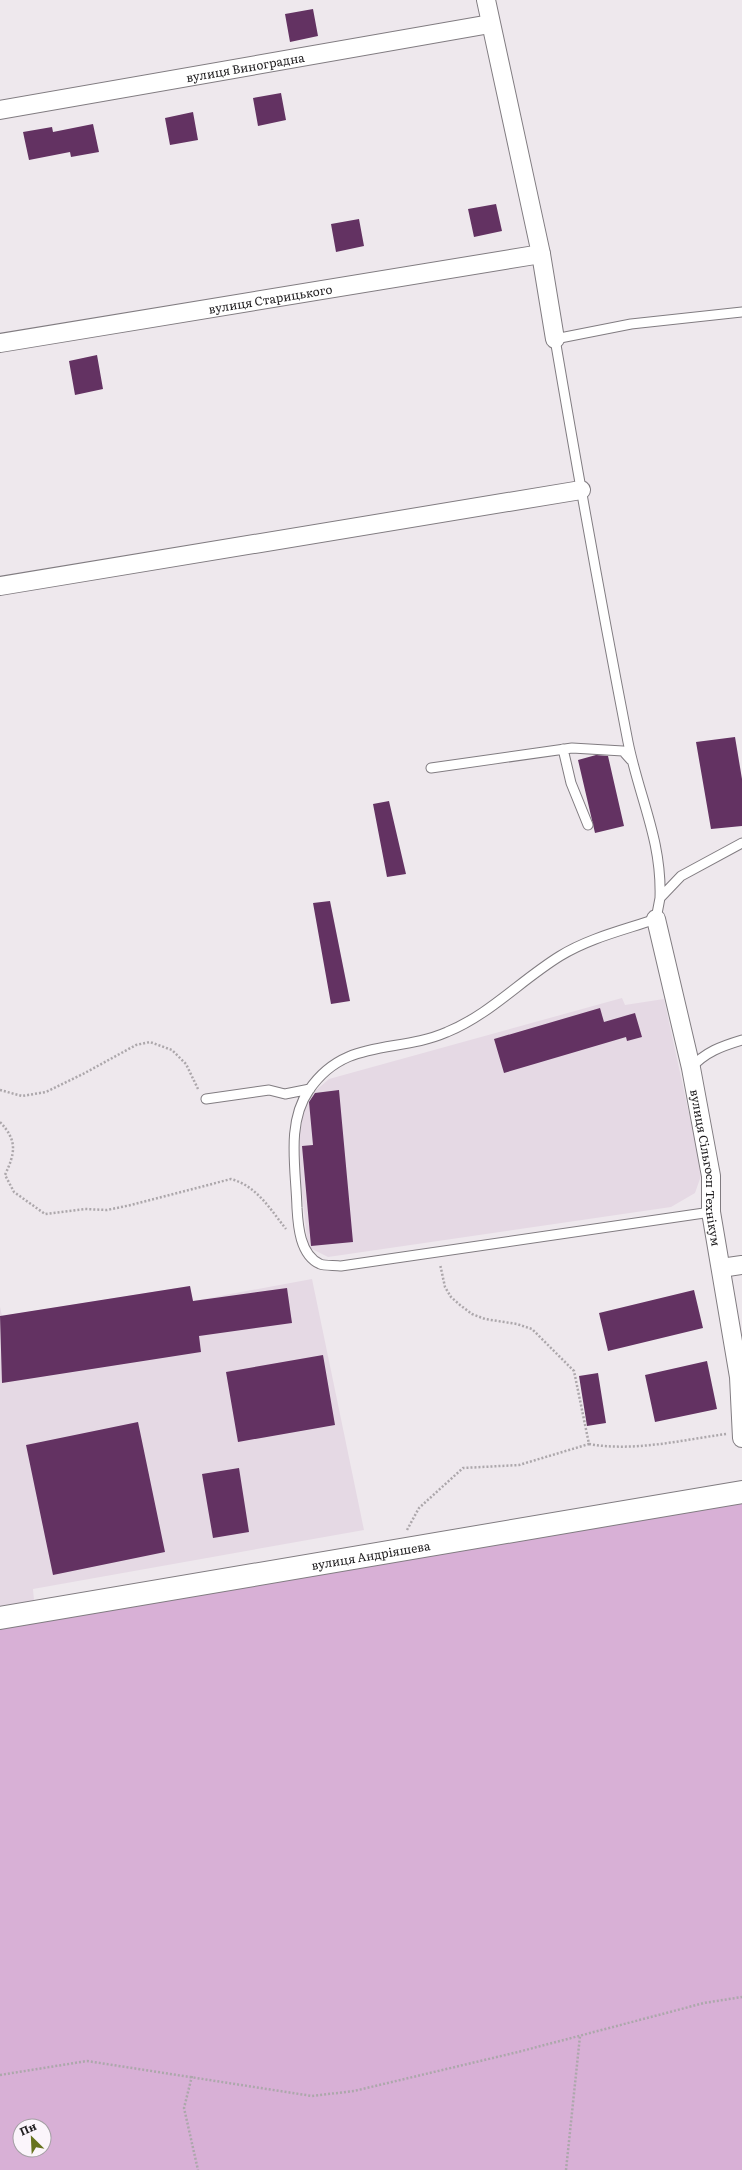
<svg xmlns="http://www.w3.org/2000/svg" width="742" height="2170" viewBox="0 0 742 2170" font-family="Literata,serif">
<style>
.built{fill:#e5d9e4}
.green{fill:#d8b0d6;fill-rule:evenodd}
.building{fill:#633262}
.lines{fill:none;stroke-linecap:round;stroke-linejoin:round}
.service-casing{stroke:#817c81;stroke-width:11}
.minor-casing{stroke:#817c81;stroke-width:20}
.tertiary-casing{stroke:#817c81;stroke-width:24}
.path{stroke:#aca7ab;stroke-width:2.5;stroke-dasharray:2 2;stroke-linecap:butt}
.service{stroke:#fff;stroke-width:9}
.minor{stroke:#fff;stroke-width:18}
.tertiary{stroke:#fff;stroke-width:22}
.labels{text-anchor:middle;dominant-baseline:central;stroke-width:4;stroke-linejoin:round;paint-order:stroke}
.street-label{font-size:12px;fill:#1f1d1f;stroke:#fbf5fb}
</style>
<rect width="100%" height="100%" fill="#eee8ed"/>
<!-- built -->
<path class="built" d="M622,998L625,1005L664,999L702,1173L695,1193L671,1207L328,1257L308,1247L297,1148L306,1099L329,1079Z
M312,1279L364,1530L33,1589L35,1612L0,1618V1307L2,1316L190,1286L193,1301Z"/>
<!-- green -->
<path class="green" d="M742,1492V2170H0V1619ZM20,2126H44V2150H20Z"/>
<!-- building -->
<path class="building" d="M313,9L318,36L290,42L285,14Z
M281,93L286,120L258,126L253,98Z
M193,112L198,140L170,145L165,118Z
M93,124L99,152L71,157L70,152L29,160L23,132L52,127L53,132Z
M496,204L502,231L474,237L468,209Z
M359,219L364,246L336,252L331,224Z
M97,355L103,389L75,395L69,361Z
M735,737L742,779V826L711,829L696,742Z
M596,755L608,756L624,826L595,833L578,760Z
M389,801L406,874L387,877L373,804Z
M330,901L350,1001L331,1004L313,903Z
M600,1008L604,1022L635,1013L642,1037L627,1041L626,1037L504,1073L494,1039Z
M339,1090L353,1242L311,1246L302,1146L313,1145L309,1102L315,1093Z
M190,1286L193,1301L287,1288L292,1323L199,1336L201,1352L2,1383L0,1316Z
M694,1290L703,1328L608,1351L599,1313Z
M323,1355L335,1425L238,1442L226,1372Z
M707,1361L717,1409L655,1422L645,1375Z
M598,1373L606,1423L587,1426L579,1376Z
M138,1422L165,1552L53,1575L26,1445Z
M239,1468L249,1532L213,1538L202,1474Z"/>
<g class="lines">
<!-- service casing -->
<g class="service-casing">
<path id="service" d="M563,749L571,783L588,825
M431,768L572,748L623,751L631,760
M660,898C662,840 639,797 628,742C602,608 578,474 555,339L631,324L742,312
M691,1068C705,1052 722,1046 742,1040
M206,1099L269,1090L285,1094L310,1089
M711,1212L341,1266C335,1265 325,1266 320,1264C300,1255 298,1226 297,1208C296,1169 286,1123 309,1090C345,1037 397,1054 447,1032C489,1015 521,980 560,956C589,938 624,930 656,919L660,898L681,876L742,843"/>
</g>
<!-- minor casing -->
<g class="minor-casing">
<g id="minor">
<path d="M486,0L541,254L555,339"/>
<path id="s1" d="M0,110L490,24"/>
<path id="s2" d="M0,343L541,254"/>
<path d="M0,586L581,490"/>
<path id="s3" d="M656,919L691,1068L711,1176V1212L739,1377L742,1438"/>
<path d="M721,1268L742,1265"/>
</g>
</g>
<!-- tertiary casing -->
<g class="tertiary-casing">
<g id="tertiary">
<path id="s4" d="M0,1618L742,1492"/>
</g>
</g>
<!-- path -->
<path class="path" d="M0,1090L22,1096L46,1092L83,1074L136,1045L150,1042L172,1050L186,1064L198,1089
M0,1122C18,1141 15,1153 5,1175L14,1192L45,1214L85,1209L107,1210L131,1205L231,1179C257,1186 270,1209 286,1229
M589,1444C634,1452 682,1440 726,1434
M407,1530L419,1508L463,1468L519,1465L589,1444L574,1371L532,1329L517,1324L485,1319L472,1314L460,1305L451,1297L445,1287L440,1264
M0,2075L87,2061L312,2096L354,2091L518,2052L704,2003L742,1997
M192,2076L184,2108L198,2170
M566,2170L580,2036"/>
<!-- service -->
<use href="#service" class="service"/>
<!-- minor -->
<use href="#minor" class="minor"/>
<!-- tertiary -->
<use href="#tertiary" class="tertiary"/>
</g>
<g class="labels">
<!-- street labels -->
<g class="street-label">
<text stroke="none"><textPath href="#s1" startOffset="249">вулиця Виноградна</textPath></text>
<text stroke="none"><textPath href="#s2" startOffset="274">вулиця Старицького</textPath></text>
<text stroke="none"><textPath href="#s3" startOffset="254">вулиця Сільгосп Технікум</textPath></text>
<text stroke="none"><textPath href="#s4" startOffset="376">вулиця Андріяшева</textPath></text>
</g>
</g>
<!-- north arrow -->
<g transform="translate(32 2138) rotate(336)"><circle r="19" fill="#fbf5fb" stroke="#a39fa3"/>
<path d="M0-3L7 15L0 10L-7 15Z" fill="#67731e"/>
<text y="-6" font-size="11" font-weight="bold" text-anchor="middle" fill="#1f1d1f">Пн</text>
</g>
</svg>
